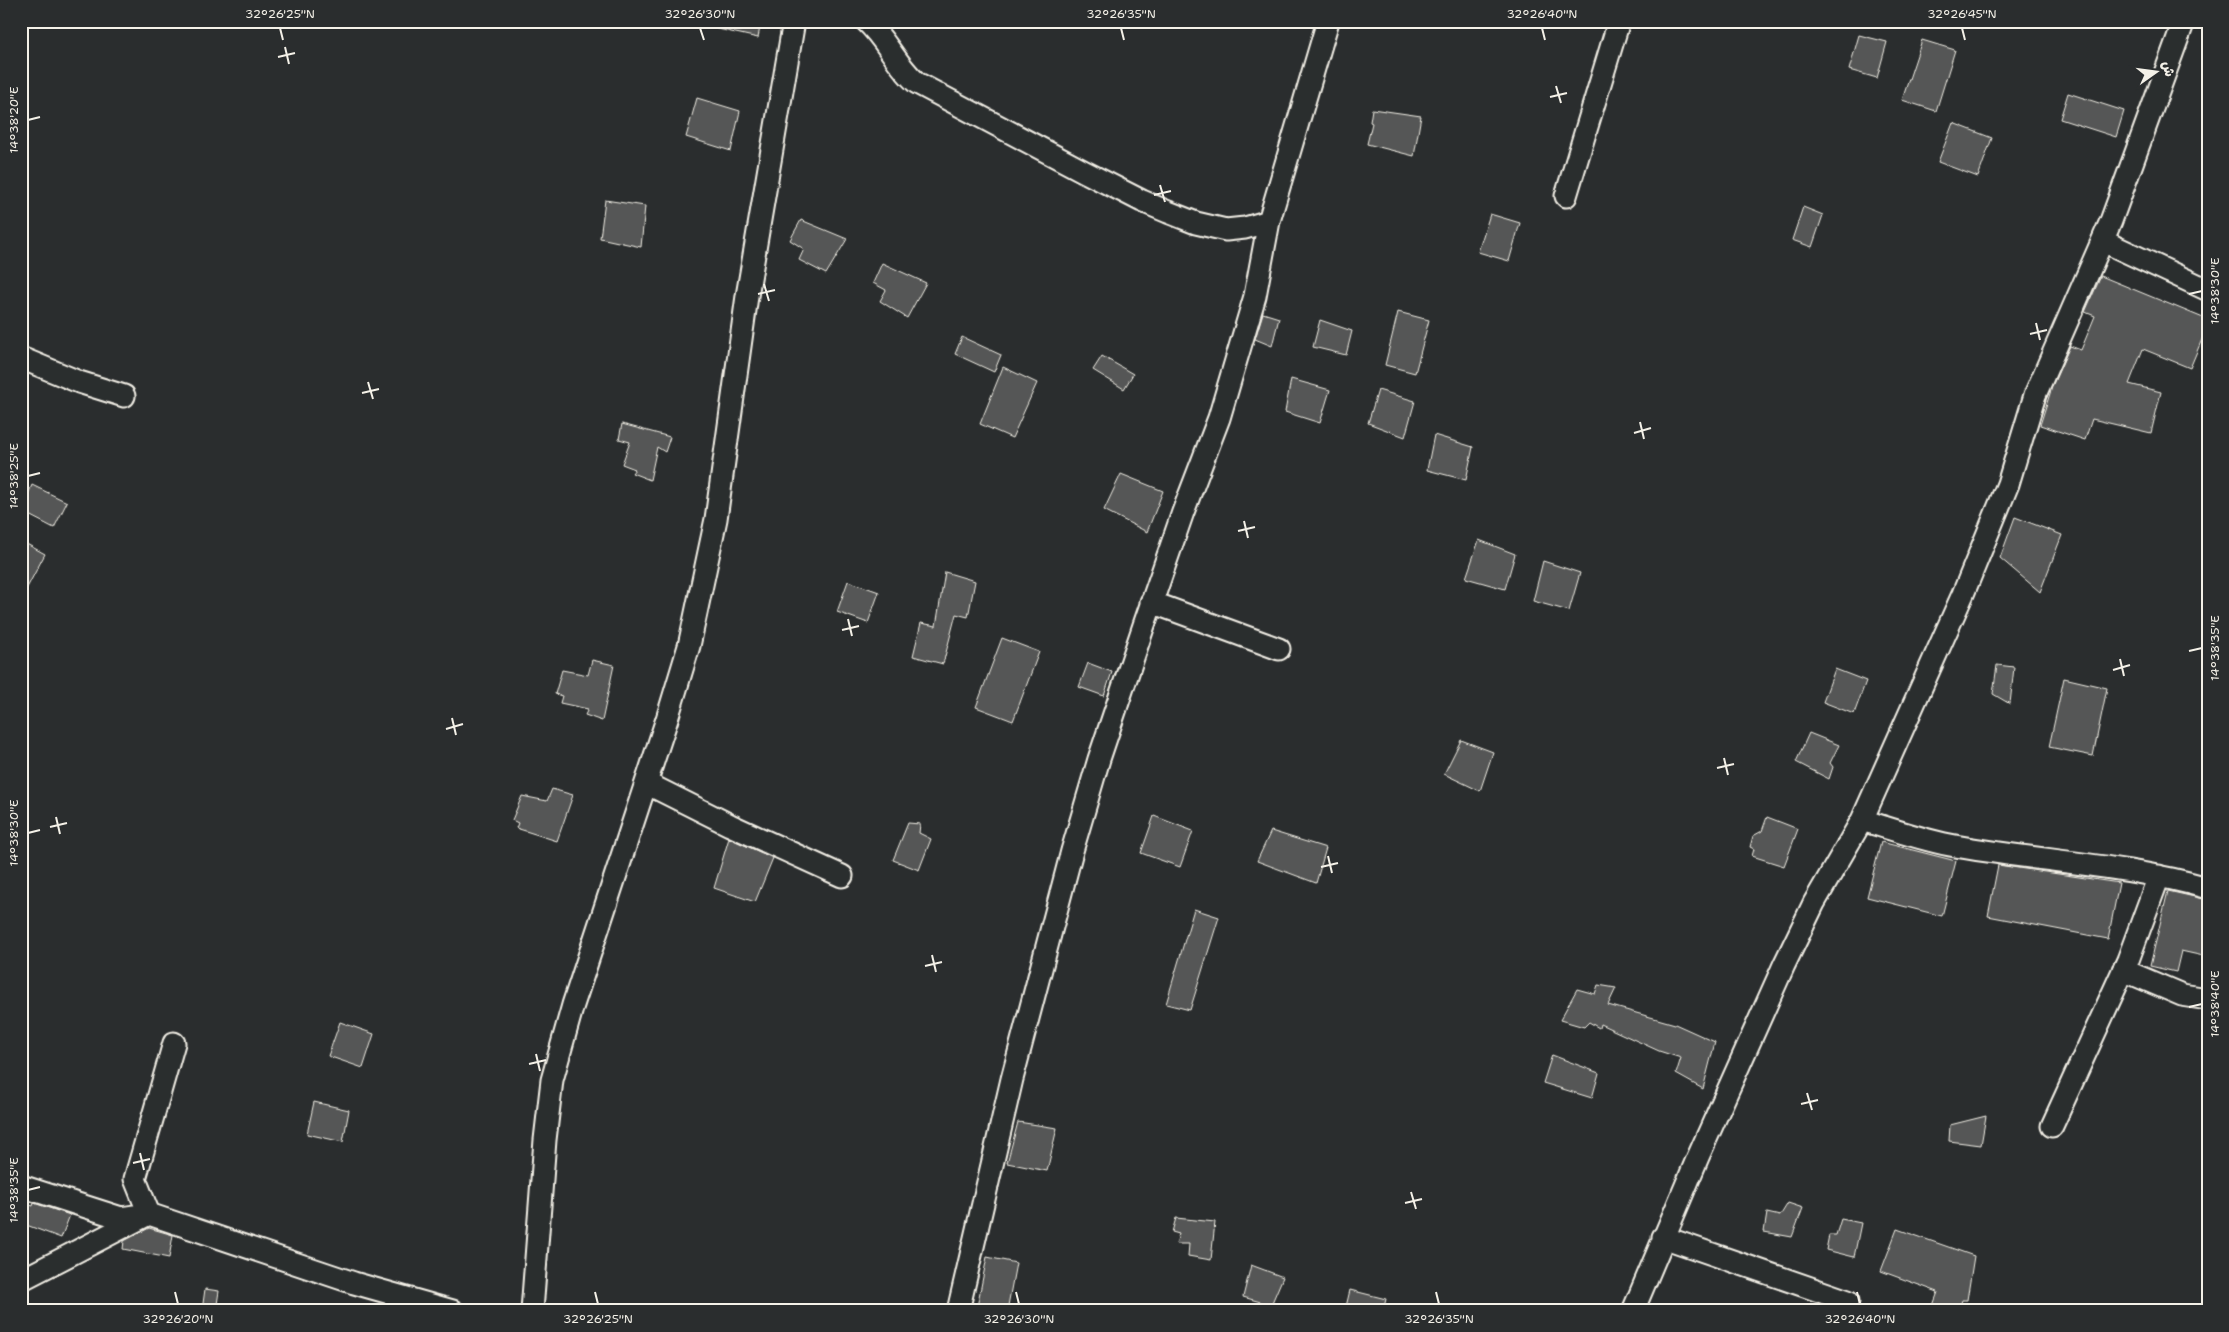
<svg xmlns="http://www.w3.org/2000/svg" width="2229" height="1332" viewBox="0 0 2229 1332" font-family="'Shantell Sans','Playpen Sans Arabic',sans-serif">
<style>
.building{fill:#555756;stroke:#f4f1e8}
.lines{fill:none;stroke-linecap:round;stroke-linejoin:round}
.minor-casing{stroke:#f4f1e8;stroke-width:25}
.minor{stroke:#2a2d2e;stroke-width:21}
.ticks{fill:none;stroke:#f4f1e8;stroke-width:2}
.neatline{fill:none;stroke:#f4f1e8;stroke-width:2}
.ticks-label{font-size:12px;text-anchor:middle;fill:#f4f1e8}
</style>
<rect width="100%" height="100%" fill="#2a2d2e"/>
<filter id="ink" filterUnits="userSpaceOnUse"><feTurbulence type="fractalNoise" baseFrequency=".02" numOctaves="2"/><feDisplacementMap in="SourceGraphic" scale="10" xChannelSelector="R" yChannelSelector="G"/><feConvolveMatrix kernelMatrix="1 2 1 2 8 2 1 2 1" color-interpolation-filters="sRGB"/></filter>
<g filter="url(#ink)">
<!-- building -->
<path class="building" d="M709,21H761L758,38L709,27Z
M1859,35L1887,42L1877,78L1849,70Z
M1922,40L1955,50L1936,111L1902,100Z
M2068,93L2124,111L2116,137L2060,119Z
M697,98L740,111L731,151L686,137Z
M1372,109L1421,116L1414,156L1367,144L1372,123L1370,122Z
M1953,123L1992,138L1978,177L1938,162Z
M605,200L645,206L641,247L600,238Z
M1803,207L1823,215L1812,247L1792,240Z
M1490,214L1520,223L1509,261L1478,252Z
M801,220L847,239L826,274L799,260L804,249L790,240Z
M882,263L926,283L907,318L880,301L886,290L873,283Z
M2101,276L2208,320V325L2190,368L2143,349L2129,384L2161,392L2151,433L2092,419L2085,440L2040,425L2053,384L2070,346L2081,350L2095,316L2085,312Z
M1398,312L1429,320L1415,373L1385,365Z
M1263,313L1279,318L1272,346L1255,339Z
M1320,320L1352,331L1346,355L1313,347Z
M962,337L1001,355L994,372L955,354Z
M1102,356L1133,374L1124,389L1093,370Z
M1003,367L1037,383L1012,438L980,424Z
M1291,379L1330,390L1320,423L1285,412Z
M1378,390L1415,401L1405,437L1368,423Z
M622,424L670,437L665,452L657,447L650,480L632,473L635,469L622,464L630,442L619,439Z
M1434,435L1473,447L1466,480L1427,470Z
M1121,474L1163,491L1147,532L1104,510Z
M32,485L67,502L54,528L21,511Z
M2015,517L2062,535L2040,592L2000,558Z
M1479,540L1515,554L1505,589L1466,578Z
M21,541L45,554L21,599Z
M1543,561L1580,573L1569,611L1533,601Z
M945,572L975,581L968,617L956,614L943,664L913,656L921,623L936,626Z
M848,581L879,592L868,623L837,612Z
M1002,638L1039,652L1013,721L976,707Z
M592,660L614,665L602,721L585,715L588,709L560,703L562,696L555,694L562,670L588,675Z
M1088,663L1112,672L1104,696L1079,687Z
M1997,665L2014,667L2010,704L1993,694Z
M1835,669L1866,681L1854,714L1823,702Z
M2064,678L2107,688L2093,756L2049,747Z
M1809,733L1839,745L1830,763L1833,767L1829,779L1796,762Z
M1461,740L1493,752L1480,791L1444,774Z
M552,789L573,795L557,841L516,828L518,823L512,820L522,796L547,801Z
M1154,816L1193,831L1180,867L1141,853Z
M1767,817L1798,829L1784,866L1752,856L1754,849L1750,847L1753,836L1762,831Z
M908,823L920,824L919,833L931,839L919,870L893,860Z
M1271,831L1326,848L1316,883L1257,861Z
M729,838L773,858L755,902L714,888Z
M1881,842L1956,861L1942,916L1867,897Z
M1998,865L2119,883L2108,939L1988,916Z
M2168,891L2208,900V957L2181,951L2176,972L2150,966Z
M1194,909L1219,917L1190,1010L1166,1004Z
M1598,985L1616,988L1608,1005L1675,1024L1715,1042L1703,1089L1676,1074L1681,1058L1659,1051L1600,1024L1599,1028L1589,1022L1584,1027L1560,1020L1577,989L1595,994Z
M340,1022L374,1034L363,1068L328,1056Z
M1552,1055L1599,1073L1592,1098L1543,1083Z
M314,1102L349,1110L343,1142L307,1134Z
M1986,1116L1981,1145L1949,1141L1950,1125Z
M1018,1122L1057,1128L1047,1171L1007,1163Z
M21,1202L33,1206L34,1203L70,1215L61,1238L21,1223Z
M1788,1203L1803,1208L1792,1237L1764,1232L1767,1213L1780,1216Z
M1176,1218L1215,1222L1211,1260L1188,1256L1189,1244H1176L1179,1234L1172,1232Z
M1841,1219L1861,1223L1854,1257L1826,1250L1829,1235H1836Z
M149,1228L173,1235L169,1258L123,1249L124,1241Z
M1897,1229L1974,1256L1967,1300H1962L1958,1311H1931L1938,1292L1881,1271Z
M987,1257L1016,1263L1007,1311L977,1307Z
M1251,1265L1283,1277L1271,1305L1243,1297Z
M205,1289L219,1291L216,1311H202Z
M1350,1290L1386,1299L1383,1311H1345Z"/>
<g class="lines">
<!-- minor casing -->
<g class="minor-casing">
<path id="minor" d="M866,21C886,39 896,65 917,83L1085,172L1142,201L1168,212L1196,223L1226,230L1245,228L1269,221
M1566,196L1619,21
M2103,241L2208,290
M21,358L79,382L124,396
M1151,602L1279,649
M646,783L730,825L842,876
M1862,820C1891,829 1920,839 1950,845C2036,861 2123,864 2208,888
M2123,970L2182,995L2208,999
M174,1043L135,1179L149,1214L354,1283L453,1311
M2052,1126L2128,960L2159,876
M21,1186L121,1218L141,1215
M1663,1237L1848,1301
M21,1280L149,1214
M532,1311L545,1140L552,1080L573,1005L667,719L689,646L716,519L747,296L794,21
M958,1311L1012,1079L1072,851L1099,759L1144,625L1183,512L1219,418L1255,296L1269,221L1328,21
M1633,1311L1698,1157L1784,965L1814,903L1862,820L1963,594L2008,484L2035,395L2111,221L2184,21"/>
</g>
<!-- minor -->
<use href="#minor" class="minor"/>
</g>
</g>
<!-- ticks -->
<path class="ticks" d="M280,28L283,40M700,28L704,40M1121,28L1124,40M1542,28L1545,40M1962,28L1965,40M285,47L289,64M278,57L295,53M1556,86L1561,103M1550,97L1567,93M28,120L40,117M1160,185L1165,202M1154,195L1171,191M764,284L769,301M758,294L775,290M2189,294L2202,291M2036,323L2040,340M2030,334L2047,330M368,382L373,399M362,393L379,389M1640,422L1644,439M1634,433L1651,428M28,476L40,473M1244,521L1248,538M1238,531L1255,527M848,619L852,636M842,630L859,626M2189,651L2202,648M2120,659L2124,676M2113,670L2130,665M452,718L456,735M446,729L463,724M1724,758L1728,775M1717,768L1734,764M56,817L60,834M50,827L67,823M28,833L40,830M1328,856L1332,873M1321,867L1338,863M932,955L936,972M925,966L942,962M2189,1007L2202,1004M536,1054L540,1071M529,1064L546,1060M1807,1093L1812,1110M1801,1104L1818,1100M140,1153L144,1170M133,1163L150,1159M28,1190L40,1187M1411,1192L1416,1209M1405,1203L1422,1199M175,1292L178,1304M595,1292L598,1304M1016,1292L1019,1304M1436,1292L1439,1304M1857,1292L1860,1304"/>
<!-- margin -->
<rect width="2229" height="1332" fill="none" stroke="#2a2d2e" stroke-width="55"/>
<!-- north arrow -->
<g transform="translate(2156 72) rotate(76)" stroke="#2a2d2e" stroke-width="4" paint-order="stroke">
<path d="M0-4L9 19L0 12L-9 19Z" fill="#f4f1e8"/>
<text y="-8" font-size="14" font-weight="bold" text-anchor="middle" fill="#f4f1e8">ش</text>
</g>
<rect x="28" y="28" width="2174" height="1276" class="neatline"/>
<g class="ticks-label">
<text x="280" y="18">32°26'25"N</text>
<text x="700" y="18">32°26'30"N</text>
<text x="1121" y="18">32°26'35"N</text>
<text x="1542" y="18">32°26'40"N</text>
<text x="1962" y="18">32°26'45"N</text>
<text transform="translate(14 120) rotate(-90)" y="4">14°38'20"E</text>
<text transform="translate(2215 291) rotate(-90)" y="4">14°38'30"E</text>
<text transform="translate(14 476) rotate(-90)" y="4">14°38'25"E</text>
<text transform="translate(2215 648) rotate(-90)" y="4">14°38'35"E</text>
<text transform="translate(14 833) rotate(-90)" y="4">14°38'30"E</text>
<text transform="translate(2215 1004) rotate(-90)" y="4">14°38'40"E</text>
<text transform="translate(14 1190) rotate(-90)" y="4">14°38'35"E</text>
<text x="178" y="1323">32°26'20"N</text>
<text x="598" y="1323">32°26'25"N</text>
<text x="1019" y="1323">32°26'30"N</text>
<text x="1439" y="1323">32°26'35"N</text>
<text x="1860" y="1323">32°26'40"N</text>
</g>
</svg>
